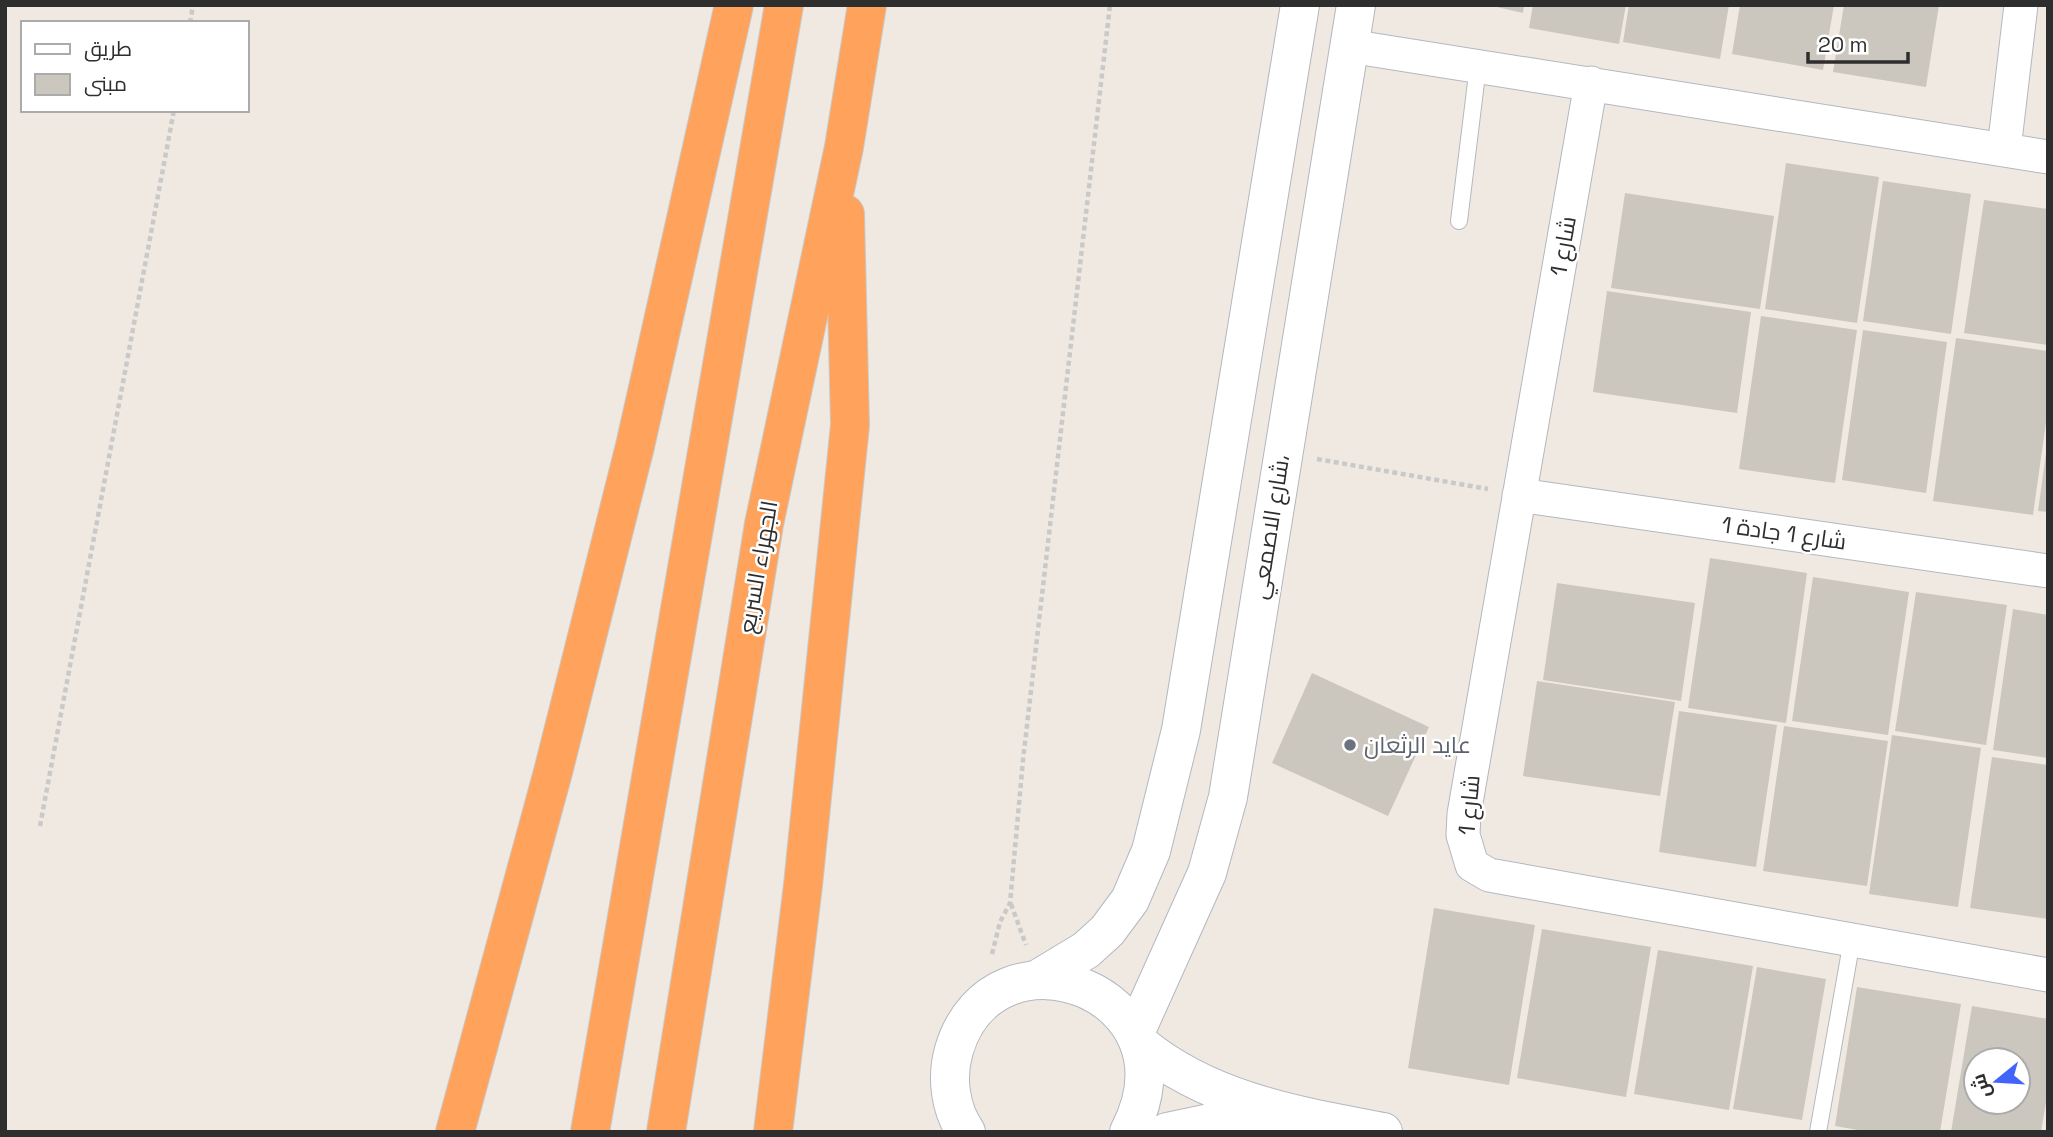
<svg xmlns="http://www.w3.org/2000/svg" width="2053" height="1137" viewBox="0 0 2053 1137" font-family="'Space Grotesk',Cairo,sans-serif">
<style>
.building{fill:#cbc7bf;fill-rule:evenodd}
.lines{fill:none;stroke-linecap:round;stroke-linejoin:round}
.lane-casing{stroke:#b4b7c1;stroke-width:18}
.street-casing{stroke:#b4b7c1;stroke-width:35}
.secondary-casing{stroke:#b4b7c1;stroke-width:40}
.highway-casing{stroke:#c9c9c9;stroke-width:40}
.path{stroke:#c9c9c9;stroke-width:4.5;stroke-dasharray:5 3.5;stroke-linecap:butt}
.lane{stroke:#fff;stroke-width:16}
.street{stroke:#fff;stroke-width:33}
.secondary{stroke:#fff;stroke-width:38}
.highway{stroke:#ffa35c;stroke-width:38}
.worship-dot{fill:#6b7280;stroke:#fff;stroke-width:2.5}
.labels{text-anchor:middle;dominant-baseline:central;stroke-width:5;stroke-linejoin:round;paint-order:stroke}
.street-label{font-size:23px;fill:#2e2e2e;stroke:#fff}
.worship-label{font-size:23px;fill:#5b616d;stroke:#fff;text-anchor:start}
</style>
<rect width="100%" height="100%" fill="#efe9e1"/>
<!-- building -->
<path class="building" d="M1488,5H1524L1523,13Z
M1533,5H1626L1619,44L1529,28Z
M1629,5H1729L1720,59L1623,42Z
M1740,5H1834L1823,70L1732,54Z
M1844,5H1939L1926,87L1833,72Z
M1786,163L1879,177L1857,323L1765,309Z
M1883,181L1971,194L1951,334L1863,321Z
M1625,193L1774,216L1760,309L1611,288Z
M1984,200L2048,209V345L1964,333Z
M1607,291L1751,312L1737,413L1593,392Z
M1761,316L1857,330L1835,483L1739,469Z
M1863,330L1947,342L1926,493L1842,480Z
M1956,338L2048,351V408L2033,515L1933,501Z
M2046,453L2048,454V512L2038,511Z
M1710,558L1807,573L1786,723L1688,708Z
M1813,577L1909,592L1888,735L1792,721Z
M1557,583L1695,603L1681,701L1543,680Z
M1916,592L2007,605L1986,745L1895,731Z
M2013,609L2048,615V758L1993,750Z
M1312,673L1429,727L1388,816L1272,763Z
M1537,681L1675,702L1660,796L1523,776Z
M1679,711L1777,725L1756,867L1659,852Z
M1784,726L1888,741L1867,886L1763,871Z
M1892,735L1981,748L1958,907L1869,894Z
M1992,757L2048,765V919L1970,908Z
M1434,908L1535,925L1509,1085L1408,1068Z
M1542,929L1651,947L1626,1097L1517,1078Z
M1658,950L1753,966L1729,1110L1634,1094Z
M1757,967L1826,979L1802,1120L1733,1109Z
M1857,987L1961,1004L1940,1132H1869L1835,1126Z
M1972,1006L2048,1019V1090L2041,1132H1951ZM1976,1060H2018V1102H1976Z"/>
<g class="lines">
<!-- lane casing -->
<g class="lane-casing">
<path id="lane" d="M1459,221L1478,66
M1818,1132L1852,940"/>
</g>
<!-- street casing -->
<g class="street-casing">
<path id="street" d="M1349,46L2048,157
M1591,83L1464,814L1463,835L1472,865L1489,875L2048,975
M2004,149L2021,5
M1519,495L2048,571"/>
</g>
<!-- secondary casing -->
<g class="secondary-casing">
<path id="secondary" d="M1038,979L1086,950L1107,931L1130,900L1151,851L1181,730L1300,5
M1135,1033L1207,873L1228,797L1356,5
M1140,1044C1208,1101 1298,1116 1383,1132
M966,1132C950,1109 946,1077 954,1050C994,916 1202,992 1129,1132
M1167,1132L1233,1118L1275,1116"/>
</g>
<!-- highway casing -->
<g class="highway-casing">
<path id="highway" d="M455,1132L553,772L635,446L734,5
M590,1132L784,5
M666,1132L764,524L844,147L867,5
M773,1132L803,885L850,425L845,214"/>
</g>
<!-- path -->
<path class="path" d="M190,23L193,5
M1317,459L1488,489
M40,826L174,110
M1011,904L1026,945
M992,954L1000,922L1010,903L1023,760L1110,5"/>
<!-- lane -->
<use href="#lane" class="lane"/>
<!-- street -->
<use href="#street" class="street"/>
<!-- secondary -->
<use href="#secondary" class="secondary"/>
<!-- highway -->
<use href="#highway" class="highway"/>
</g>
<!-- markers -->
<circle class="worship-dot" cx="1350" cy="745" r="7"/>
<g class="labels">
<!-- street labels -->
<g class="street-label">
<text transform="translate(1563 246) rotate(-80)">شارع 1</text>
<text transform="translate(1270 527) rotate(-81)">شارع الاصمعي،</text>
<text transform="translate(1784 533) rotate(8)">شارع 1 جادة 1</text>
<text transform="translate(758 567) rotate(-80)">الجهراء السريع</text>
<text transform="translate(1469 805) rotate(-85)">شارع 1</text>
</g>
<!-- worship labels -->
<g class="worship-label">
<text x="1364" y="745">عايد الرثعان</text>
</g>
</g>
<!-- border -->
<rect width="2053" height="1137" fill="none" stroke="#2e2e2e" stroke-width="14"/>
<!-- legend -->
<rect x="21" y="21" width="228" height="91" fill="#ffffff" stroke="#ababab" stroke-width="2"/>
<rect x="35" y="44" width="35" height="10" fill="#ffffff" stroke="#ababab" stroke-width="2"/>
<text x="84" y="56" font-size="21" fill="#2e2e2e">طريق</text>
<rect x="35" y="74" width="35" height="21" fill="#cbc7bf" stroke="#ababab" stroke-width="2"/>
<text x="84" y="91" font-size="21" fill="#2e2e2e">مبنى</text>
<!-- north arrow -->
<g transform="translate(1997 1081) rotate(252)"><circle r="33" fill="#ffffff" stroke="#ababab" stroke-width="2"/>
<path d="M0-5L12 26L0 18L-12 26Z" fill="#4264fb"/>
<text y="-10" font-size="19" font-weight="bold" text-anchor="middle" fill="#2e2e2e">ش</text>
</g>
<!-- scale -->
<path d="M1808 52v10h100v-10" fill="none" stroke="#2e2e2e" stroke-width="3.5"/>
<text x="1818" y="52" font-size="21" fill="#2e2e2e" stroke="#ffffff" stroke-width="5" paint-order="stroke">20 m</text>
</svg>
